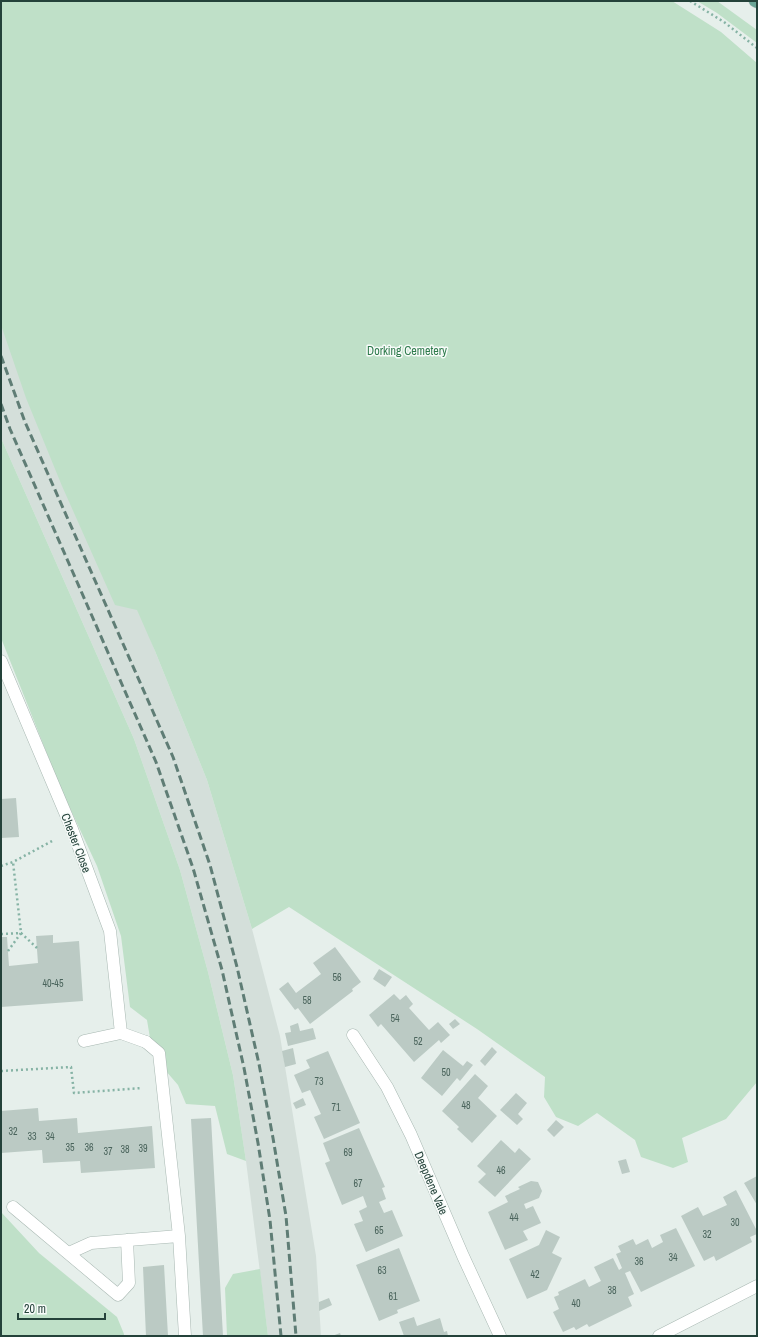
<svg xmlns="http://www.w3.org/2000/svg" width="758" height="1337" viewBox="0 0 758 1337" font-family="'Archivo Narrow',sans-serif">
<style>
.built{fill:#d4dfda}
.green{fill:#bfe0c8}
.building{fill:#bbcac4}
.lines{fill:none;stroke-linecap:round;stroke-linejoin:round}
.lane-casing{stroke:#a8b8b2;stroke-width:13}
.street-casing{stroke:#a8b8b2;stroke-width:13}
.primary-casing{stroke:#c2cac8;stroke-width:13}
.path{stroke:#86b3a5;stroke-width:2.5;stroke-dasharray:2 3;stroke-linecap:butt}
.lane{stroke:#fff;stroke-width:12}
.street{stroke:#fff;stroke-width:12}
.primary{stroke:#6aa596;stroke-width:12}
.rail{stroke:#5f7d75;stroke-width:3;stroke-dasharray:8 4;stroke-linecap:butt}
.labels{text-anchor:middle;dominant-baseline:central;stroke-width:3;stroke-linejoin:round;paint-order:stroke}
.number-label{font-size:10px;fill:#4a645c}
.park-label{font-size:12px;fill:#2d7a4b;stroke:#f7fbf9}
.street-label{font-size:12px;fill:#24423a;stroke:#f7fbf9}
</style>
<rect width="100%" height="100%" fill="#e6efeb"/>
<!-- built -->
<path class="built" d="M1,250L155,651L207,780L252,929L280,1036L316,1256L321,1336H268L246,1161L233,1075L208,972L180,870L134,739L1,438Z"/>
<!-- green -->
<path class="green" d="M1,1H672L721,32L757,63V1082L726,1119L682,1138L688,1162L673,1168L641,1157L635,1140L597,1113L578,1126L556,1117L544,1097L545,1077L477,1029L289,907L252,929L207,780L155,651L137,610L115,605L62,486L26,398L1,325Z
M697,1H717L757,30V43L717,13Z
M1,438L134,739L180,870L208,972L233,1075L246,1161L227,1154L215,1106L186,1104L178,1085L153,1056L147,1020L130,1007L121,936L97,866L61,789L1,638Z
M1,1212L39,1253L117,1317L124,1334V1336H1Z
M260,1269L268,1336H227L225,1288L233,1274Z"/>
<!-- building -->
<path class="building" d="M16,798L19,837L1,838V799Z
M53,935V943L79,941L83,1001L1,1007V937H7L9,966L38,963L36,936Z
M335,947L361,982L352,989L353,991L310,1024L298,1008L295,1010L279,989L288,982L296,993L321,974L313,963Z
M379,969L392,977L385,987L373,979Z
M394,994L400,1000L406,995L413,1004L409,1008L429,1030L438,1022L450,1035L441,1043L439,1040L414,1062L381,1024L378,1027L369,1015Z
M455,1019L460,1024L453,1029L449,1024Z
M298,1023L300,1031L313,1028L316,1039L288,1046L285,1033L291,1032L290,1026Z
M492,1047L497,1052L485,1066L480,1061Z
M293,1048L296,1064L285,1067L282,1051Z
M443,1050L463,1066L467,1061L473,1065L460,1081L457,1078L442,1096L421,1078Z
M328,1051L360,1123L324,1139L314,1117L321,1114L310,1090L302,1093L294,1075L310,1068L306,1060Z
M475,1074L488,1086L478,1098L497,1116L472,1143L457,1129L459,1127L442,1111Z
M516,1093L527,1103L518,1114L523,1119L517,1125L500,1110Z
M303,1098L306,1105L296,1109L293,1103Z
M38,1108L39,1121L77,1118L78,1133L152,1126L155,1168L81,1173L80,1161L43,1163L42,1150L1,1153V1111Z
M211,1118L223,1336H203L191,1119Z
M556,1120L564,1127L554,1137L547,1130Z
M359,1128L385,1187L382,1188L386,1199L379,1202L384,1213L392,1210L403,1236L366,1252L354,1224L363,1221L359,1211L367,1207L363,1196L342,1205L325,1163L330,1161L323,1143Z
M501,1140L515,1153L519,1148L531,1159L495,1197L478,1182L486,1174L477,1166Z
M626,1159L630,1172L622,1174L618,1161Z
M757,1176V1205L744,1183Z
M531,1181L538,1182L542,1191L539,1198L524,1204L526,1209L533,1206L541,1223L523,1231L528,1240L505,1250L488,1212L508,1202L505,1196L520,1189L518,1187Z
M736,1190L757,1231V1234L750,1237L752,1242L716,1261L714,1256L704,1261L681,1216L698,1207L703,1216L727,1205L723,1197Z
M676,1228L695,1266L641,1292L630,1271L625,1273L634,1294L628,1297L632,1306L589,1327L587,1324L576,1330L574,1327L563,1332L553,1312L559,1309L554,1297L559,1295L558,1292L585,1279L589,1287L601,1281L594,1267L613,1258L619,1270L622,1268L616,1254L621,1252L618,1246L633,1239L636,1245L648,1239L652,1248L663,1242L660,1235Z
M546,1230L560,1237L552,1253L562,1258L547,1290L527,1299L509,1259L539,1245Z
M399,1248L420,1301L397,1310L398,1313L379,1321L356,1265Z
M164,1265L168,1336H146L143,1267Z
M329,1298L332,1305L319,1311V1302Z
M414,1317L417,1326L440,1318L444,1332L447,1331L448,1336H404L399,1322Z
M340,1333L341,1336H332Z"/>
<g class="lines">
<!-- lane casing -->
<g class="lane-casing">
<path id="lane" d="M146,1042L159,1053L179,1236L185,1336
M13,1207L118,1295L129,1283L127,1240
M69,1253L91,1243L179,1236"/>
</g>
<!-- street casing -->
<g class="street-casing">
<path id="street" d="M1,661L72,829L110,931L121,1033
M353,1035L387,1087L411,1135L463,1256L500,1336
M84,1041L121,1033L146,1042
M659,1336L757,1286"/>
</g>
<!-- primary casing -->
<g class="primary-casing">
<path id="primary" d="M755,1L757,2"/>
</g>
<!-- path -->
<path class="path" d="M690,1L724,22L757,48
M1,866L13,862L54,840
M1,934L21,933L37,948
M8,951L21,933L13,862
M1,1071L71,1067L74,1093L142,1088"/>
<!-- lane -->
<use href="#lane" class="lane"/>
<!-- street -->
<use href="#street" class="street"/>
<!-- primary -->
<use href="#primary" class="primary"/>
<!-- rail -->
<path class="rail" d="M1,356L25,422L173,757L210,865L237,967L259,1064L273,1138L286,1216L296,1336
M1,404L10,429L156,762L193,868L222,970L244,1068L258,1143L270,1220L281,1336"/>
</g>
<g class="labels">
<!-- number labels -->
<g class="number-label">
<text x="337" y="977">56</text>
<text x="53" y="983">40-45</text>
<text x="307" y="1000">58</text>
<text x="395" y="1018">54</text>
<text x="418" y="1041">52</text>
<text x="446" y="1072">50</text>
<text x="319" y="1081">73</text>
<text x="466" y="1105">48</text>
<text x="336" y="1107">71</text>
<text x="13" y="1131">32</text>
<text x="32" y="1136">33</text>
<text x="50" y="1136">34</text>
<text x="70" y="1147">35</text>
<text x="89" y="1147">36</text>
<text x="143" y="1148">39</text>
<text x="125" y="1149">38</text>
<text x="108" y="1151">37</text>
<text x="348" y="1152">69</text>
<text x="501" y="1170">46</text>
<text x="358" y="1183">67</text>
<text x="514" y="1217">44</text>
<text x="735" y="1222">30</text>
<text x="379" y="1230">65</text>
<text x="707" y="1234">32</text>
<text x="673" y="1257">34</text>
<text x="639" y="1261">36</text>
<text x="382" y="1270">63</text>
<text x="535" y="1274">42</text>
<text x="612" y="1290">38</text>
<text x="393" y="1296">61</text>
<text x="576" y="1303">40</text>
</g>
<!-- park labels -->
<g class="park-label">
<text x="407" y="351">Dorking Cemetery</text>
</g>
<!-- street labels -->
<g class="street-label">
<text transform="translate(76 843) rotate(69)">Chester Close</text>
<text transform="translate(431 1183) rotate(67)">Deepdene Vale</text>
</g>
</g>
<!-- border -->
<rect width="758" height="1337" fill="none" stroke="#24423a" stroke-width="4"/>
<!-- scale -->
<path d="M18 1313v6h87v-6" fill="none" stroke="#24423a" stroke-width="2"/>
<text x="24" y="1313" font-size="12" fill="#24423a" stroke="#f7fbf9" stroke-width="3" paint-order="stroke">20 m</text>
</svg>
